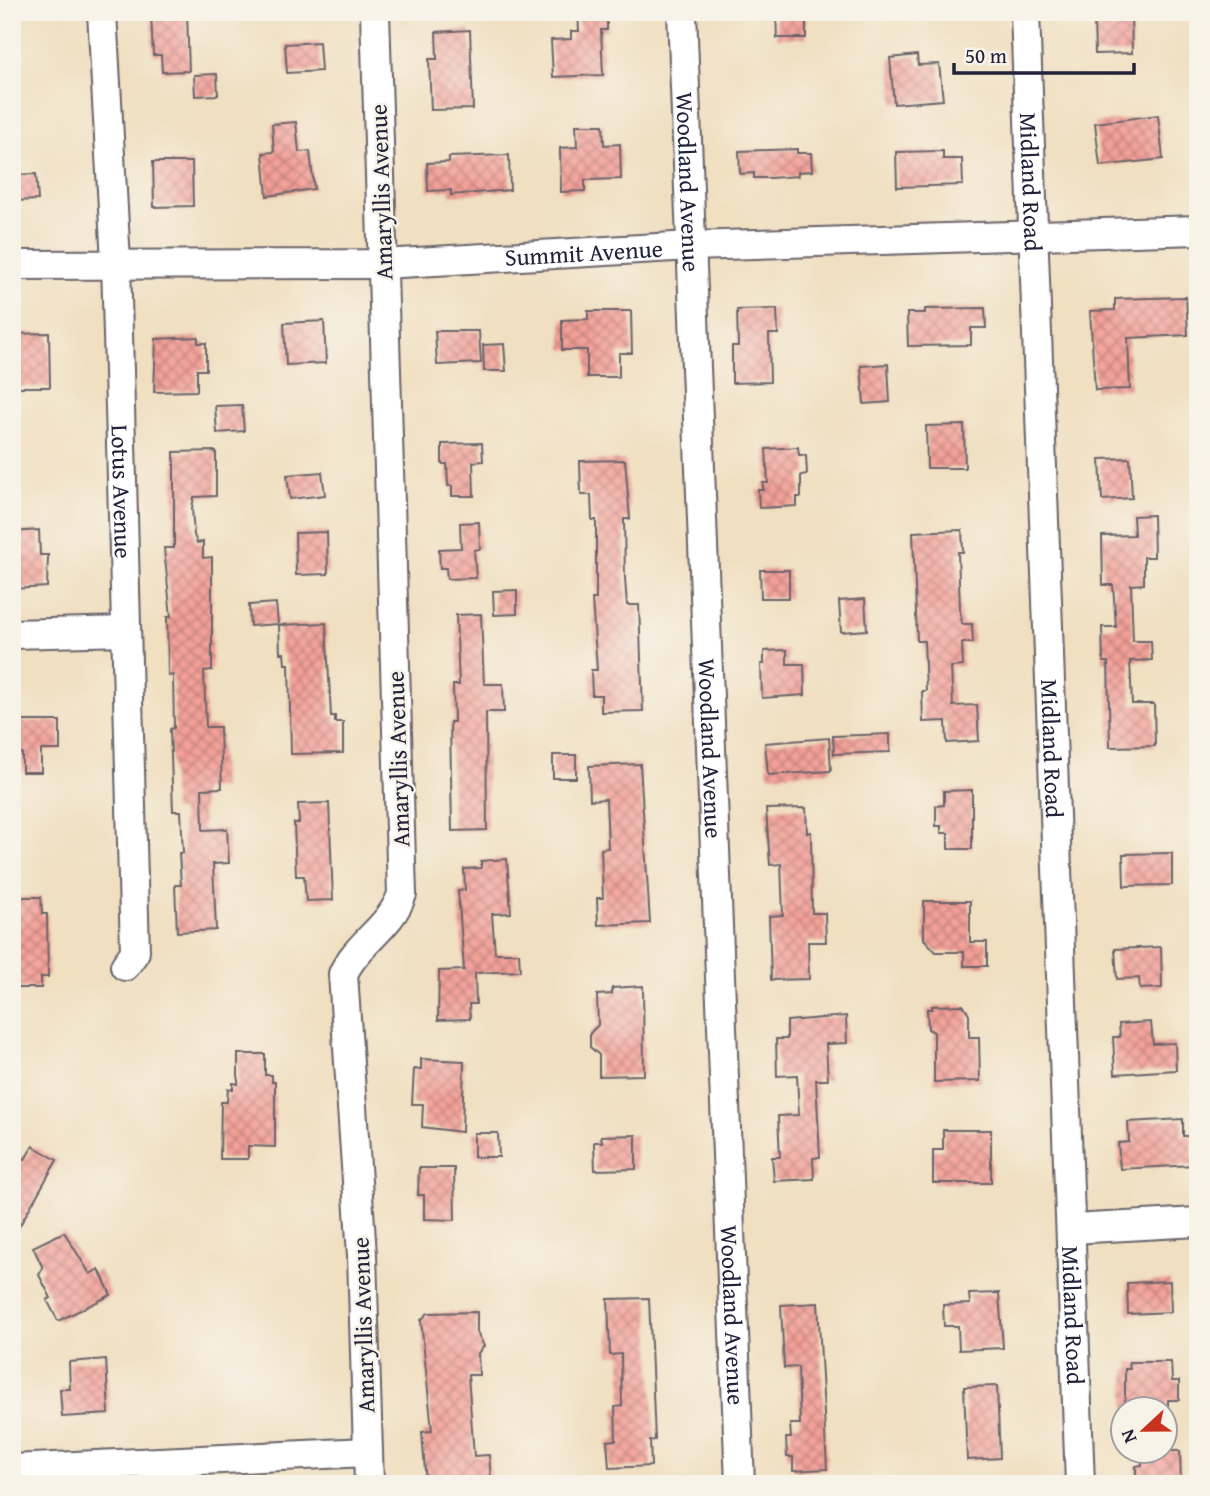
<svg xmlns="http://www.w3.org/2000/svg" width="1210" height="1496" viewBox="0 0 1210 1496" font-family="'Gentium Book Plus',serif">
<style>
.building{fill:url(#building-cross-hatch)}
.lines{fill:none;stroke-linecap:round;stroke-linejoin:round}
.street-casing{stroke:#6a646a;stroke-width:32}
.street{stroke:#fff;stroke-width:28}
.labels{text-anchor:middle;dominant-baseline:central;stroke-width:5;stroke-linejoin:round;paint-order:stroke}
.street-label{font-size:24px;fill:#22223b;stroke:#f7f3e8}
</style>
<defs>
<pattern id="building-cross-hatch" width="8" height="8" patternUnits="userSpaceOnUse" patternTransform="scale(1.75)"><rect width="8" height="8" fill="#f3a098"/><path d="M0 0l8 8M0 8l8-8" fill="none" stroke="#c4827d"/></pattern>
</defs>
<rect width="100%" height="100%" fill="#f7f3e8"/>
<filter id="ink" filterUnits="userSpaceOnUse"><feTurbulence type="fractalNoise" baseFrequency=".0143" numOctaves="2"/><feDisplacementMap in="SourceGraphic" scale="14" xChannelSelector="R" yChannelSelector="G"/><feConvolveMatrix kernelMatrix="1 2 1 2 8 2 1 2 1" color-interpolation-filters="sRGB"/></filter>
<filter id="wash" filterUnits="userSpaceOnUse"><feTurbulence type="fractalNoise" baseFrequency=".00686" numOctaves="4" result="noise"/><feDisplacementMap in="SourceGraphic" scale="28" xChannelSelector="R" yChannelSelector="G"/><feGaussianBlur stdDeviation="1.57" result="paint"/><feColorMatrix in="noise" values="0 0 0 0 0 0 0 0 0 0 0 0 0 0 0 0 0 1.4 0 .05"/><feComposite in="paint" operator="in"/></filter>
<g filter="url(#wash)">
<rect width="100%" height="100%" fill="#f0dfc0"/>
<g id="blocks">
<!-- building -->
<path class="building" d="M187,12L189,71L162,72L161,55H153L151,14Z
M578,12H607V30H601L603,75L553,77L551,40L571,39V31H579Z
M776,12H806V38H777Z
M1101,12H1131L1132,53L1095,54L1094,18H1101Z
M470,30L473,109L431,110L429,59H437L436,32Z
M319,42L321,71L287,73L285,44Z
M917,55L918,65L939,64L943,100L894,104L890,58Z
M217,74L218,95L195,96L194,75Z
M1158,115L1163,159L1100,166L1095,123Z
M296,122L299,152L310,151L314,189L267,196L263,153L274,152L272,124Z
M576,125H603L604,145L620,144L621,179L585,180V191L561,192L560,148L577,147Z
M797,149V153H811L812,171L798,172V176L770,178H754V173L740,174L739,151Z
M943,151V159H962L963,185L897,187L896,152Z
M509,155L510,190L451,195V190L428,191L427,163L449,162V157Z
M153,162H192L193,206L154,207Z
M36,174L38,200L12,201V175Z
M1186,297L1188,335L1128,338L1130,389L1095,390L1090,311L1115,310V299Z
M985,308L986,328H971V345L908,346L907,313H925V309Z
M777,309L778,334H769L770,382L732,383V346H738L737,310Z
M588,311H631L632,353H619V377H587V350H562V320L588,319Z
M324,321L326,363L286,365L284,323Z
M435,331H479L481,363L437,365Z
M49,333L50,387H17L16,378H12V334Z
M198,337V343H206V370H197V391L154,392L156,339Z
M504,344L506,371H484L483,345Z
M888,364L890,402L864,404L861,366Z
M242,405L244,431L217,433L215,406Z
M964,425L965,468H927L926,426Z
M482,443L483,461L473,462L474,496H452V486H448L447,464H442V444Z
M798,447L799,455H806L807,474L801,475V497H797V506L759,508L758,490H763V483H768L766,449Z
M216,451V496L194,497L192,508L194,535L197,543L203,542V558L212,557V670L204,671L206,727H220L222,788L202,789L203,830L227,829L229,863L213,864L216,930L177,932L175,885H181L179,853H183L181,811H173L170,729L174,728L173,675L168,676L167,617H171L164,548H174V452Z
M1130,458L1132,498L1102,500L1100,459Z
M625,460L630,519H624L625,579L627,605H639L643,711L601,712V695H592L591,670H597L592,599H596V520H592L591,495H581L580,461Z
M322,472L325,495L290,499L287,475Z
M1153,515L1154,557H1144V584L1131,585L1133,641H1151L1152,660L1130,661L1132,704H1154L1155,746L1110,747L1108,662H1103L1102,627H1116L1113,585H1103L1102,536L1134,535L1133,516Z
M479,522L480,549L474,550L476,578L447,579L446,568H440L439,549L461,548L460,523Z
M39,530L40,555H48L47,587L12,589V532Z
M962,530L963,552H958L960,610L962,624H972L973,643H962L963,666L951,667L953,706L977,705L979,741L947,743L946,721L923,722L922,691H926L924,641H917L913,532Z
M327,532L328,574L296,575L295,533Z
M760,570H789V598H761Z
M517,590V614L494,615L493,591Z
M865,599L867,630L841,632L839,601Z
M276,603L278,624L250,626L249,605Z
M481,614L484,684H503L504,712H486L487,830L452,831L450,722H454L453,685H459L456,615Z
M326,623L331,716H335V722H343V753L291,754L289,664H285L284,653H280L279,625Z
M787,650V664H804L805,695L762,698L761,664H764V651Z
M12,721H60V750H41V772H22V753L12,754Z
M890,734V752L834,754L833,736Z
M829,738L831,771L768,775L765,743Z
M553,755H576V778H553Z
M640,764L650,923L598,925L597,898H603L601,849L608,848L606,799L590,800L589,766Z
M972,790V849H948V833H941V826H936V806L944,805V791Z
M329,803L333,900L306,901L304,876H296L294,823H299L298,804Z
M806,808L807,833L811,832L812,913H825L826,942H808L809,979L771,980L769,916L783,915L781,864L770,865L766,809Z
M1172,853V885L1124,886L1123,854Z
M507,859L511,913L492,914L495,953H519L520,971L475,973L476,1004H469L470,1019L438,1020L439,971L464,970L458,891L465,890L464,869L481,868V861Z
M12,897H41L42,914H47L48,977H41V988H16V978H12Z
M924,901H970V942H987V966H964V952H936L924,939Z
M1161,947L1162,988L1140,989L1139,978L1117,979L1115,949Z
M643,986L644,1075L599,1076V1055L590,1047V1033L598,1025L597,995L612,994V988Z
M963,1005L969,1014V1037H979L980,1081L934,1082V1032L928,1029L927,1009H932V1006Z
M846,1016L847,1043L826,1044L828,1080H816L820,1157L813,1158L814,1179L774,1181L772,1157H780L778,1116L799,1115L797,1075L777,1076L776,1039H787V1021Z
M1151,1022L1153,1044L1175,1043L1176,1070L1115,1074L1113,1037H1120L1119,1024Z
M238,1054H265V1075H272V1082H275V1147L248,1146V1159H220L221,1102H227L228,1089H233V1083L238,1084Z
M421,1059L464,1061L462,1132L422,1127L423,1104H412L414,1069L421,1070Z
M1183,1119V1136H1192L1194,1165L1120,1169L1118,1143L1129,1142L1128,1122Z
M943,1130H991V1183H933V1150H943Z
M474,1133H498L499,1157H474Z
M636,1135V1169L595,1170L594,1142H602L601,1136Z
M33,1146L57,1160L12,1239V1151L25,1159Z
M419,1168H454L455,1220L424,1219V1195H418Z
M64,1232L90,1274L99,1269L111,1295L58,1321L47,1300L51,1298L39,1275L43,1268L33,1247Z
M1170,1281L1171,1312L1128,1314L1127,1283Z
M999,1293L1003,1348L959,1350L958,1326H944L943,1305L970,1304L969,1294Z
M649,1298L655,1440L650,1441L651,1466L609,1468L607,1441L616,1440L615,1407L622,1406L621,1354L610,1355L608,1299Z
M818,1303L827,1469L793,1471V1457H787L786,1438H791L790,1424H800L798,1367L784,1368L781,1305Z
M477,1312V1332L484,1346L478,1353L479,1375H468L474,1456L489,1455L491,1481L426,1484L422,1432L432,1431L421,1320L428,1313Z
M106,1359L109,1414L62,1417L60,1389H70L69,1362Z
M1129,1362H1171L1172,1381H1179V1400H1168V1409L1125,1407V1369H1130Z
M997,1386L1000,1458L967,1460L964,1387Z
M1142,1451H1180L1181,1484H1136V1466L1142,1465Z"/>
</g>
</g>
<g filter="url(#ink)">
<use href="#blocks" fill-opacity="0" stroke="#6a646a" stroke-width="2"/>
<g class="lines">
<!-- street casing -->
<g class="street-casing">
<g id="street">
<path id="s1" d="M102,12L116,262L135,952L125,966"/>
<path id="s2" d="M682,12L740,1484"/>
<path id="s3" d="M1025,12L1080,1484"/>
<path id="s4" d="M12,265L383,264L691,246L1198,230"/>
<path d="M12,634L126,631"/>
<path d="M1072,1229L1198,1222"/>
<path d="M12,1469L367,1452"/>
<path d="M369,1484L362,1255L343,974C357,943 392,926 402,894L375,12"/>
</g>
</g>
<!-- street -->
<use href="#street" class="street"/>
</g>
</g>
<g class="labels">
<!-- street labels -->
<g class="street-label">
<text stroke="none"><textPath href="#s2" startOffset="170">Woodland Avenue</textPath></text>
<text stroke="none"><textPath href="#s3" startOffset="170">Midland Road</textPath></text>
<text transform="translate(381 192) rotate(-92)">Amaryllis Avenue</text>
<text stroke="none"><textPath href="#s4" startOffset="572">Summit Avenue</textPath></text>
<text stroke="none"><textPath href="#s1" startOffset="480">Lotus Avenue</textPath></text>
<text stroke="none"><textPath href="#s2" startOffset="737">Woodland Avenue</textPath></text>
<text stroke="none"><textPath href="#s3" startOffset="737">Midland Road</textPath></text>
<text transform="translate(398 759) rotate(-92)">Amaryllis Avenue</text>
<text stroke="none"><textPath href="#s2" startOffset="1304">Woodland Avenue</textPath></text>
<text stroke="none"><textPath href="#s3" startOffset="1304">Midland Road</textPath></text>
<text transform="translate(363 1325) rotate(-92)">Amaryllis Avenue</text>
</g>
</g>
<!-- margin -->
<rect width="1210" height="1496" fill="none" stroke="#f7f3e8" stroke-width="42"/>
<!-- north arrow -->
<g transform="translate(1144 1430) rotate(248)"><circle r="33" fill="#f7f3e8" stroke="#a29fa3" stroke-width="2"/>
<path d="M0-5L12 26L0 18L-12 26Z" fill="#c8321e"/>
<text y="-10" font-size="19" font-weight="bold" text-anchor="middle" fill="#22223b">N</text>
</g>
<!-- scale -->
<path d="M954 63v10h180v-10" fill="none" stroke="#22223b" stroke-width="3.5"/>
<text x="965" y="63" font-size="21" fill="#22223b" stroke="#f7f3e8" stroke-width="5" paint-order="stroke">50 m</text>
</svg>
